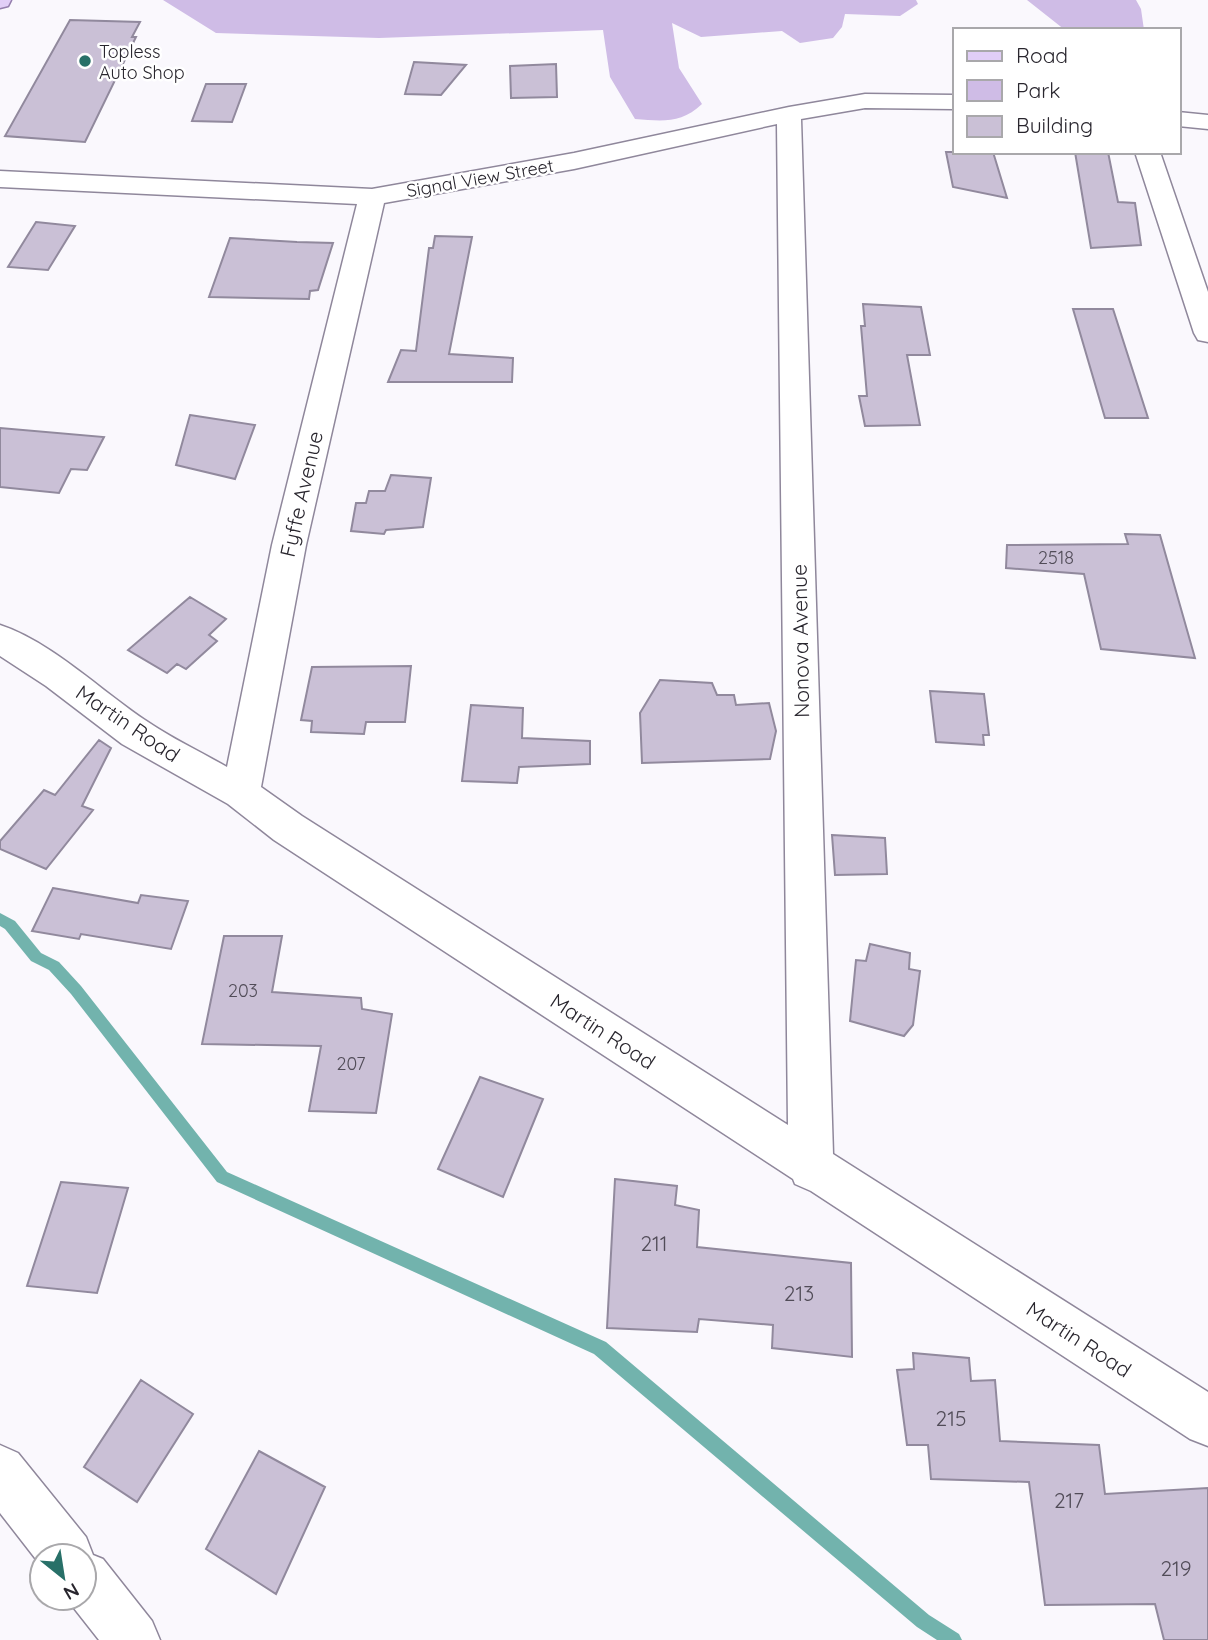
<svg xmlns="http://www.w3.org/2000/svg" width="1208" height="1640" viewBox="0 0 1208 1640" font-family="Quicksand,sans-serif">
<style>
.green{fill:#cfbce6}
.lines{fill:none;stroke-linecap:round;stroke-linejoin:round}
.stream{fill:#72b3ad;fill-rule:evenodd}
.building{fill:#cac0d6;stroke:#91899d;stroke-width:2}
.minor-casing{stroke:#8f879b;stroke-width:3}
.major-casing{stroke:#947ead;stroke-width:3}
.minor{fill:#fff;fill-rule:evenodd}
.major{fill:#e1cef7;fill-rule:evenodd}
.poi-dot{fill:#287068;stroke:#fff;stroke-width:2.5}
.labels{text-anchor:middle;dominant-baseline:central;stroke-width:5;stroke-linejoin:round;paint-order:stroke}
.far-poi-label{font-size:18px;fill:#29262e;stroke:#fff;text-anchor:start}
.far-street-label{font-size:18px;fill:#29262e;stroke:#fff}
.number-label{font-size:18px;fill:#514c58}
.street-label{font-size:21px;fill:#29262e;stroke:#fff}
.near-number-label{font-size:21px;fill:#514c58}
</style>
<rect width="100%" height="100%" fill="#faf8fd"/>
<!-- green -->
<path class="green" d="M163,0H916L918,4L900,16L845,14L842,27L833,38L800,43L782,31L701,37L672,23L679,68L702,104C681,124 662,121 635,119L610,77L603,30L379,38L216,33Z
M1027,0H1136L1141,9L1144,30H1065Z"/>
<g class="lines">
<!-- stream -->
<path class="stream" d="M0,913L15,921L41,953L59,962L81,986L227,1172L606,1342L929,1615L959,1634L962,1640H937L917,1627L594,1354L217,1182L71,994L49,970L31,961L5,929L0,926Z"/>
</g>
<!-- building -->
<path class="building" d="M70,20L140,22L132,37H136L85,142L5,136Z
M414,62L466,65L441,95L405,94Z
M556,64L557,97L511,98L510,66Z
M206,84H246L232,122L192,121Z
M946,152H993L1007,198L953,187Z
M1075,152H1108L1118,202L1135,203L1141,245L1091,248Z
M36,222L75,226L48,270L8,267Z
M435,236L472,237L449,354L513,358L512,382H388L401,350L416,351L429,248H433Z
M230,238L297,242L333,243L318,290L310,291L309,299L209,297Z
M863,304L921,307L930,355H907L920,425L865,426L859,396H867L861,326H865Z
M1073,309H1113L1148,418H1105Z
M190,415L255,425L235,479L176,465Z
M0,428L104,437L87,470L71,469L59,493L0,487Z
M391,475L431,478L423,527L386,530L384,534L351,531L356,503H366L369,491H385Z
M1125,534L1160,535L1195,658L1101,649L1084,574L1006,568L1007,545L1128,544Z
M190,597L226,619L209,635L217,641L186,669L177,664L167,673L128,650Z
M411,666L405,722H366L364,734L311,732L312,721L301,720L312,667Z
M660,680L712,683L717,695H734L736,705L769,703L776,731L770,759L642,763L640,713Z
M930,691L984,694L989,735H983L984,745L936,742Z
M471,705L523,708L522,738L590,741V764L519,767L517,783L462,781Z
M99,740L111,748L82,806L93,810L46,869L0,849V841L44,790L55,795Z
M832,835L885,838L887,874L835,875Z
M53,888L138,903L141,895L188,901L171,949L81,934L79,939L32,931Z
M224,936H282L272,992L361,998L362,1009L392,1014L376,1113L309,1111L321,1046L202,1044Z
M870,944L910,953L909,969L920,971L913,1025L904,1036L850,1021L856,960L866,961Z
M480,1077L543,1099L503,1197L438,1169Z
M615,1179L677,1186L675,1205L699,1210L697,1247L851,1263L852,1357L772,1348L773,1325L699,1319L697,1332L607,1328Z
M61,1182L128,1188L97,1293L27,1286Z
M913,1353L969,1358L971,1381L995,1380L1000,1441L1099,1445L1105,1494L1208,1488V1640H1164L1155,1604L1045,1605L1029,1482L931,1479L928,1445H907L897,1370L914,1369Z
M141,1380L193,1414L137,1502L84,1467Z
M259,1451L325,1487L276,1594L206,1549Z"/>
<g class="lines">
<!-- minor casing -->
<g class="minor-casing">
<path id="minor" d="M865,94L954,95V109L865,108L801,119L833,1154L1208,1392V1446L1190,1439L811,1191L795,1184L793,1179L274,840L228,804L122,744L46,686L0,656V625C52,642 102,692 148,722C173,739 201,752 227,767L272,545L357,204L0,187V171L372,189L574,153L789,107ZM777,124L788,1125L302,816L261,787L306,545L384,203L574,169Z
M1178,112L1208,115V129L1178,126Z
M1135,152H1160L1208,292V342L1198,340L1194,333Z
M0,1445L18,1453L86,1537L93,1555L103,1559L152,1621L160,1640H99L66,1598H84V1556H42V1567L0,1513Z"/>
</g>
<!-- major casing -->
<g class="major-casing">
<path id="major" d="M0,0H11L8,6L0,8Z"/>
</g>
<!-- minor -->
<use href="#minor" class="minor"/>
<!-- major -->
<use href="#major" class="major"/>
</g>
<!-- markers -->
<circle class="poi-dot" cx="85" cy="61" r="7"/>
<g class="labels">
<!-- far-poi labels -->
<g class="far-poi-label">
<text x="99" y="51">Topless<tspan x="99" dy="21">Auto Shop</tspan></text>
</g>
<!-- far-street labels -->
<g class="far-street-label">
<text transform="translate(480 178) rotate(-10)">Signal View Street</text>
</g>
<!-- number labels -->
<g class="number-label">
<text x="1056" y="557">2518</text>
<text x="243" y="990">203</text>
<text x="351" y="1063">207</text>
</g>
<!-- street labels -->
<g class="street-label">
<text transform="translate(301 494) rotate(-77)">Fyffe Avenue</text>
<text transform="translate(800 641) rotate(-91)">Nonova Avenue</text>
<text transform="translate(128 723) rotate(34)">Martin Road</text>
<text transform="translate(603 1031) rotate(33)">Martin Road</text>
<text transform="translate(1079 1339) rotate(33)">Martin Road</text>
</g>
<!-- near-number labels -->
<g class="near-number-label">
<text x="654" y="1243">211</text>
<text x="799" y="1293">213</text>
<text x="951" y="1418">215</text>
<text x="1069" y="1500">217</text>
<text x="1176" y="1568">219</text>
</g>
</g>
<!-- legend -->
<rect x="953" y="28" width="228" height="126" fill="#ffffff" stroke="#a9a8ab" stroke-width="2"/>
<rect x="967" y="51" width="35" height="10" fill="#e1cef7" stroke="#a9a8ab" stroke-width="2"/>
<text x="1016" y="63" font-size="21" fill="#29262e">Road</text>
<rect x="967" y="80" width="35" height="21" fill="#cfbce6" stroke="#a9a8ab" stroke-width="2"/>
<text x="1016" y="98" font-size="21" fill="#29262e">Park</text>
<rect x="967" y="116" width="35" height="21" fill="#cac0d6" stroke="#a9a8ab" stroke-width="2"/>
<text x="1016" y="133" font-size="21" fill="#29262e">Building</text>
<!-- north arrow -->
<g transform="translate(63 1577) rotate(150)"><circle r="33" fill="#ffffff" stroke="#a9a8ab" stroke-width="2"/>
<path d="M0-5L12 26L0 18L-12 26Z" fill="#287068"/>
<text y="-10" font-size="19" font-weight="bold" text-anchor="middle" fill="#29262e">N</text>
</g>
</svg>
